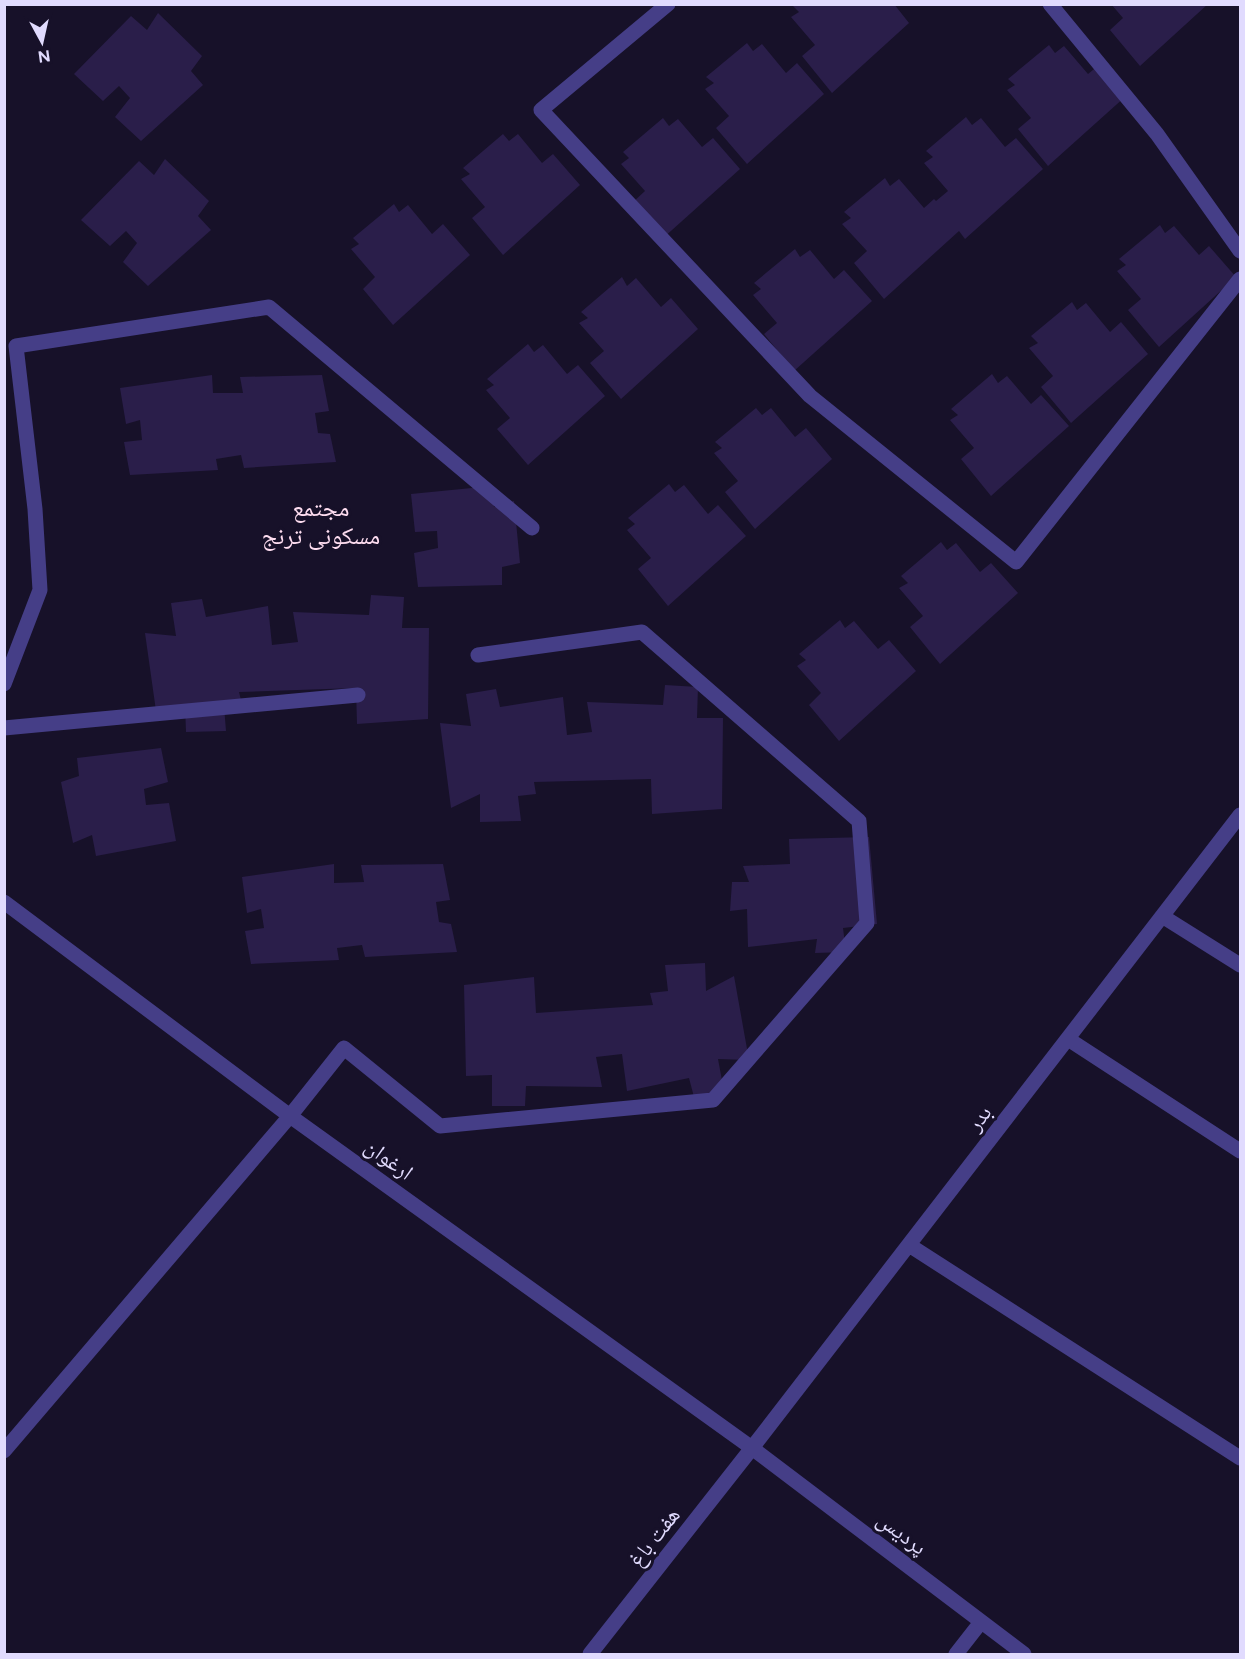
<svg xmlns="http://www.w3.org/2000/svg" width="1245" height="1659" viewBox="0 0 1245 1659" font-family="Figtree,'Noto Naskh Arabic',sans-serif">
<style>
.building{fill:#2a1e4a}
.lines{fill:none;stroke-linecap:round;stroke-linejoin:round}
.minor{stroke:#453e87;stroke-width:15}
.labels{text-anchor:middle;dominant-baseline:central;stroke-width:6;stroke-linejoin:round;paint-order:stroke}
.street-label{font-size:22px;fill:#e1dbfe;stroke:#171129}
.neighbourhood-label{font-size:24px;fill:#feddf0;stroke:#171129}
</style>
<rect width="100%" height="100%" fill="#171129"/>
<!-- building -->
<path class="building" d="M791,4H894L909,23L832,93L802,56L815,45L791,17L799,12Z
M1111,4H1208L1140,66L1110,30L1123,18Z
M158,13L202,56L191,71L203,85L141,141L115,117L130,98L119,86L103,101L74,74L131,16L147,30Z
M747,43L753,51L762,44L786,73L797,63L824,94L747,164L716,128L729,116L705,89L714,83L706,77Z
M1049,45L1055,53L1064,46L1088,74L1099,65L1126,96L1048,166L1018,129L1031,118L1007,90L1015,85L1008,79Z
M966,117L972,125L981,118L1005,147L1016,138L1043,169L965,239L959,231L884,299L854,263L867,251L842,224L851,218L844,212L885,178L890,186L899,179L924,208L934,199L936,201L948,191L924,163L933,157L926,151Z
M663,118L669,126L678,119L702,147L713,138L740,169L662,239L632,203L645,191L621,164L629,158L623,152Z
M503,134L509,141L518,134L542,163L553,154L580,185L503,255L472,218L485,207L461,179L470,174L463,168Z
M165,159L209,201L198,216L211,230L148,286L123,262L137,243L126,231L110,246L81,220L139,161L154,175Z
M394,204L399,212L408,205L432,234L443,224L470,255L393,325L363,289L375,277L351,249L359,244L353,238Z
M1160,225L1165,233L1174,226L1199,255L1209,246L1236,277L1159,347L1128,310L1141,299L1117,271L1126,265L1119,259Z
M795,249L800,257L810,250L834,279L844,270L872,301L794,371L764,334L777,323L753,295L761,289L754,283Z
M622,277L627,286L636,278L661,307L671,298L698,329L621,399L590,363L604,351L579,323L588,318L581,312Z
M1072,302L1077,310L1086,303L1110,332L1121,322L1148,354L1071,423L1041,387L1053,376L1029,348L1038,343L1031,336Z
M528,344L534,352L543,345L567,374L578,365L605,396L528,465L497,429L510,418L486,390L494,385L487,379Z
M992,374L998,383L1007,376L1031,404L1041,395L1069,426L991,496L961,459L974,448L950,420L958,415L951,409Z
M212,375L213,393H243L240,377L322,375L329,411L315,413L318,433L330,434L336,462L244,468L241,455L216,459L218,470L130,475L124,442L142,440L140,420L126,424L120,388Z
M756,408L762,415L771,408L795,437L806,428L832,459L755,529L725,492L738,481L714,453L722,448L715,442Z
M669,484L675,492L684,485L708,514L718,505L746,536L668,606L638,569L651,558L627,530L635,524L628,518Z
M492,486L494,507L514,501L520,563L502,567V585L418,587L414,553L438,548L437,531L415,532L411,494Z
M941,542L947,550L956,543L980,572L991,563L1018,593L940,664L910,627L923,616L899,588L908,583L901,576Z
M371,595L404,597L402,628H429L428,719L357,724L356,688L239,692L242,704L224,706L226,731L186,732L185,705L157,718L145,633L176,636L171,603L202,599L206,617L268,606L272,645L298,642L293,612L369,615Z
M840,620L845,628L854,621L878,649L889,640L916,671L839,741L809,705L821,693L797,666L806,660L799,654Z
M665,685L698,687L697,718H723L722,809L652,814L651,779L534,782L536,794L518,796L521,821L480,822V794L451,808L440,723L471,726L466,694L496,689L500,707L563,697L567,735L592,732L587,702L663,705Z
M161,748L168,782L144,789L146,805L169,803L176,841L96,856L92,835L73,843L61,782L79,776L77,758Z
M869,837L877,924L843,928L846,952L815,953L817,939L748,947L747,909L730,911L732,882H749L743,866L790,864L789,839Z
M334,864V883L364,882L361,865L443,864L450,900L436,902L439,922L451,924L457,952L365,957L362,945L337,948L339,960L251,964L245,931L264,928L261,909L247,913L242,877Z
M705,963L706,991L734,976L749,1060L718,1059L724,1091L694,1097L689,1078L627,1091L622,1054L596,1057L602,1087L526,1086L525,1106H492V1075L466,1076L464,985L534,977L536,1013L653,1005L650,993L668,991L665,965Z"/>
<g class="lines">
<!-- minor -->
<path class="minor" d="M668,4L541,110L810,396L1016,562L1240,279
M1050,4L1157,134L1240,251
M4,684L40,590L35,509L16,346L269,307L532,528
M4,728L358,695
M4,902L290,1116L752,1448L1024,1654
M1162,916L1240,965
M1068,1039L1240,1151
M909,1245L1240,1458
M4,1451L290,1116L344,1048L440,1126L713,1100L867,923L859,821L642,632L478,655
M590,1654L752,1448L1240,815
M956,1654L981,1622"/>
</g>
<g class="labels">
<!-- street labels -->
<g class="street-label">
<text transform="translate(979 1118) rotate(-52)">بدر</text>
<text transform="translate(389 1159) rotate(36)">ارغوان</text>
<text transform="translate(902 1533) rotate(37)">پردیس</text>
<text transform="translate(654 1537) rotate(-52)">هفت باغ</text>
</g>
<!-- neighbourhood labels -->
<g class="neighbourhood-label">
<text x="321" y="507">مجتمع<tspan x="321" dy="28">مسکونی ترنج</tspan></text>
</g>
</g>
<!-- border -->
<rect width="1245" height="1659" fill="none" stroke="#e1dbfe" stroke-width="12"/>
<!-- north arrow -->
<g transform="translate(42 42) rotate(172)" stroke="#171129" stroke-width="4.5" paint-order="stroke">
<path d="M0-4.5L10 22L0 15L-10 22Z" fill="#e1dbfe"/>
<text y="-9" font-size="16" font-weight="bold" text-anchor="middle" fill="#e1dbfe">N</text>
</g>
</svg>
